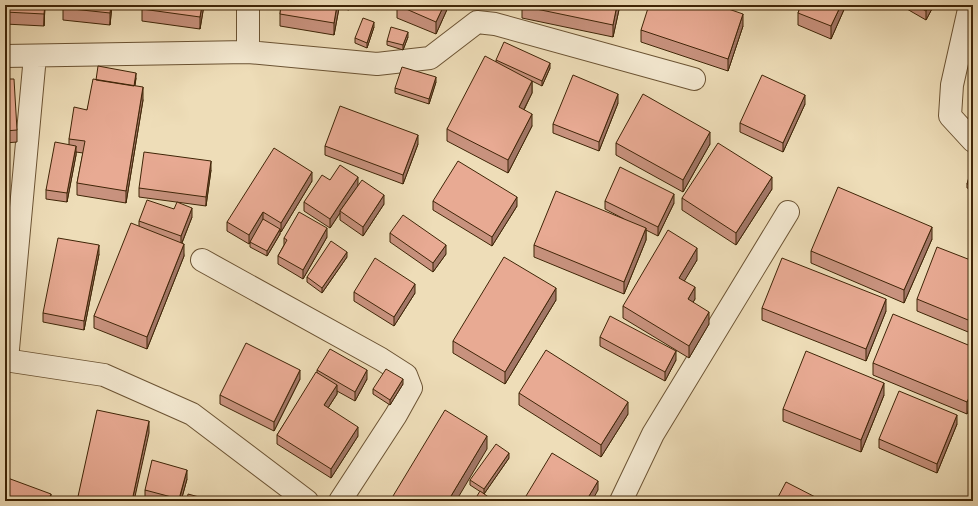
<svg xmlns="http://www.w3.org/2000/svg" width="978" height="506" viewBox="0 0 978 506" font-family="'EB Garamond',serif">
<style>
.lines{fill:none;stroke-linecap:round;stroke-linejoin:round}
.street-casing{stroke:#6b5333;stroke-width:24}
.street{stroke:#f4e9d1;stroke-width:22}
.wall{fill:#c8927e;stroke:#3f2507}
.shaded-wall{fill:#a27767;stroke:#3f2507}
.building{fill:#e8aa93;stroke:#3f2507}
</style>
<rect width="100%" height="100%" fill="#eeddb8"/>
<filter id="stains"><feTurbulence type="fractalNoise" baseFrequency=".005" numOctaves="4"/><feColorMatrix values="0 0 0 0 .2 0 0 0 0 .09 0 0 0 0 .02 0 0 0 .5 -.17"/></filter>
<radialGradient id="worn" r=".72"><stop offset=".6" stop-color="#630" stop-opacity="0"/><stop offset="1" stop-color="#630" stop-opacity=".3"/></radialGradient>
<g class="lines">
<!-- street casing -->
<g class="street-casing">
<path id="street" d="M970,5L952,85L950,116L973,141
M248,52V5
M5,56L248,52L377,64L430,58L477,22L495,24L694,79
M202,260L381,359L406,375L411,388L396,415L340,501
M5,360L104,375L192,414L307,501
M7,360L35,56
M621,501L653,434L788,212"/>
</g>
<!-- street -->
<use href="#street" class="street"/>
</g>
<!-- wall -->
<path class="wall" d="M5,5H45L44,26L5,24Z
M63,5H112L110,25L63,20Z
M142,5H204L200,29L142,21Z
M281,5H350L349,10L339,8L334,35L280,26V14Z
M397,5H449L436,34L397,18Z
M454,5H462L461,8Z
M522,5H620L613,37L522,18Z
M801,5H846L831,39L798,25V13Z
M900,5H934L926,20Z
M743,26L728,71L641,42V30Z
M374,27L367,48L355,43V38Z
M408,37L403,50L387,45V41Z
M496,60L550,68L542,86L532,81V93L524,110L532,126L508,173L447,141V129L496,62Z
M136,78L135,86L143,100L126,203L77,195V183L83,153L76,152V155L67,202L46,199V190L69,145V139L87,110L96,80Z
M5,79L17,130V142L5,143Z
M436,82L429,104L395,93V88Z
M618,103L599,151L553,133V124Z
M805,104L783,152L740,132V123Z
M616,143L710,144L683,192L616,155Z
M418,144L403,184L325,155V146Z
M973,167V190L967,188V184Z
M211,170L206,206L139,197V188Z
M330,180L358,185L384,204L363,236L340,220V213L330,228L304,211V202Z
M312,181L281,232L280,231V234L267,256L250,247V242L249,244L227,231V222Z
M772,189L736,245L682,210V198Z
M433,201L517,206L492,246L433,210Z
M605,201L674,203L658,236L646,230V240L624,294L534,257V245L624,219L605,209Z
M174,209L192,217L182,243L184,256L147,349L94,328V316L139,226V221Z
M390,233L446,254L433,272L390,242Z
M327,237L303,279L278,264V256L284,245V238Z
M932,239L904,303L811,263V251Z
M99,254L84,330L43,322V313Z
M347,257L322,293L307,282V277Z
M697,260L684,281L695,299L693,302L709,324L689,358L623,318V306Z
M973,261V334L917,311V299Z
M354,292L415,293L394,326L354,301Z
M556,300L505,384L453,353V341Z
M762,308L886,311L866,361L762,320Z
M600,337L676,360L665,381L600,346Z
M973,347V400L967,414L873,375V363Z
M317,370L367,379L355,401L337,391V394L328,408L358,436L331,478L277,444V435L317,373Z
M300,379L274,431L220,404V395Z
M403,384L390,405L373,394V389Z
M519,393L628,414L601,457L519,405Z
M884,395L861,452L783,421V409Z
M957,424L937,473L879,448V439Z
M509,458L484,494L470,485V480Z
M187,479L181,501H152L145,499V490Z"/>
<!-- shaded-wall -->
<path class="shaded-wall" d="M45,5L44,26V14Z
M111,5H112L110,25V13Z
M202,5H204L200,29V17Z
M337,5H339V8L334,35V23Z
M444,5H449L436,34V22Z
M617,5H620L613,37V25Z
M841,5H846L831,39V26Z
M929,5H934L926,20V11Z
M743,14V26L728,71V59Z
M374,22V27L367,48V43Z
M408,32V37L403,50V45Z
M550,63V68L542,86V81Z
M136,73V78L133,94V89Z
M436,77V82L429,104V99Z
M532,81V93L519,119V107Z
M143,87V100L126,203V191Z
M618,94V103L599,151V142Z
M805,95V104L783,152V143Z
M532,114V126L508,173V160Z
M710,132V144L683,192V180Z
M418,135V144L403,184V175Z
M76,146V155L67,202V193Z
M211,161V170L206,206V197Z
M312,172V181L281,232V223Z
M358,177V186L340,211V213L330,228V219Z
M772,177V189L736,245V233Z
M674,194V203L658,236V227Z
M384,195V204L363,236V227Z
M517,197V206L492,246V237Z
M192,208V217L181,245V236Z
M263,212V221L249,244V235Z
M932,227V239L904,303V290Z
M327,228V237L303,279V270Z
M646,228V240L624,294V282Z
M280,229V234L267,256V251Z
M184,244V256L147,349V337Z
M99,245V254L84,330V321Z
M446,245V254L433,272V263Z
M697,248V260L679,290V278Z
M347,252V257L322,293V288Z
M415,284V293L394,326V317Z
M695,287V299L688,311V299Z
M556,288V300L505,384V372Z
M886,299V311L866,361V349Z
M709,312V324L689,358V346Z
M676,351V360L665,381V372Z
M300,370V379L274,431V422Z
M367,370V379L355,401V392Z
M403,379V384L390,405V400Z
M884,383V395L861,452V440Z
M337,385V394L324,414V405Z
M973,388V400L967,414V402Z
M628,402V414L601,457V445Z
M957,415V424L937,473V464Z
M149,421V433L134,501H132Z
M358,427V436L331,478V469Z
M487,436V449L456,501H448Z
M509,453V458L484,494V489Z
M187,470V479L181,501H179Z
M598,481V490L592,501H586Z
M51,494V501H48Z"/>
<!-- building -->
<path class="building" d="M5,5H45L44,14L5,12Z
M63,5H111L110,13L63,8Z
M142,5H202L200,17L142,9Z
M281,5H337L334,23L280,14Z
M397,5H444L436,22Z
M522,5H617L613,25L522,6Z
M649,5H717L743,14L728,59L641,30Z
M801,5H841L831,26L798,13Z
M915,5H929L926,11Z
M363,18L374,22L367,43L355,38Z
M391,27L408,32L403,45L387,41Z
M504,42L550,63L542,81L496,60Z
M485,56L532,81L519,107L532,114L508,160L447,129Z
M98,66L136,73L134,86L96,80Z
M402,67L436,77L429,99L395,88Z
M573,75L618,94L599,142L553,124Z
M762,75L805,95L783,143L740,123Z
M5,79H14L17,130L5,131Z
M93,79L143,87L126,191L77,183L85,141L69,139L74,107L87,110Z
M643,94L710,132L683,180L616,143Z
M340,106L418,135L403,175L325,146Z
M55,142L76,146L67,193L46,190Z
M718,143L772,177L736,233L682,198Z
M274,148L312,172L281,223L263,212L249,235L227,222Z
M144,152L211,161L206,197L139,188Z
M458,161L517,197L492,237L433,201Z
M340,165L358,177L330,219L304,202L322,175L330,180Z
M972,166L973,167V185L967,184Z
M620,167L674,194L658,227L605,201Z
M362,180L384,195L363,227L340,211Z
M838,187L932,227L904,290L811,251Z
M556,191L646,228L624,282L534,245Z
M147,200L174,209L177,202L192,208L181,236L139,221Z
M299,212L327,228L303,270L278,256L287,240L284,238Z
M403,215L446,245L433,263L390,233Z
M263,219L280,229L267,251L250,242Z
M131,223L184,244L147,337L94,316Z
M668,230L697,248L679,278L695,287L688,299L709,312L689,346L623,306Z
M58,238L99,245L84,321L43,313Z
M331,241L347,252L322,288L307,277Z
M937,247L973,261V322L917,299Z
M504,257L556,288L505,372L453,341Z
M375,258L415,284L394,317L354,292Z
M782,258L886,299L866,349L762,308Z
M893,314L973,347V388L967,402L873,363Z
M610,316L676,351L665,372L600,337Z
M246,343L300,370L274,422L220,395Z
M330,349L367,370L355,392L317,370Z
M546,350L628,402L601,445L519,393Z
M806,351L884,383L861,440L783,409Z
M386,369L403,379L390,400L373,389Z
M316,372L337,385L324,405L358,427L331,469L277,435Z
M899,391L957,415L937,464L879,439Z
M97,410L149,421L132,501H77Z
M445,410L487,436L448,501H390Z
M496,444L509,453L484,489L470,480Z
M552,453L598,481L586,501H523Z
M152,460L187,470L179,499L145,490Z
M5,477L51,494L48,501H5Z
M786,482L823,501H776Z
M480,491L494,501H474Z
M188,494L210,500V501H187Z"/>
<!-- margin -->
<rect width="978" height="506" fill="none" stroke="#eeddb8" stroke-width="20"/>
<rect x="6" y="6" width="966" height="494" fill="none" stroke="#3f2507" stroke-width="2"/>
<rect x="10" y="10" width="958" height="486" fill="none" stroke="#3f2507"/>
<rect width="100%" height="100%" filter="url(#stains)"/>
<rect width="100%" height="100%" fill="url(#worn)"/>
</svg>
